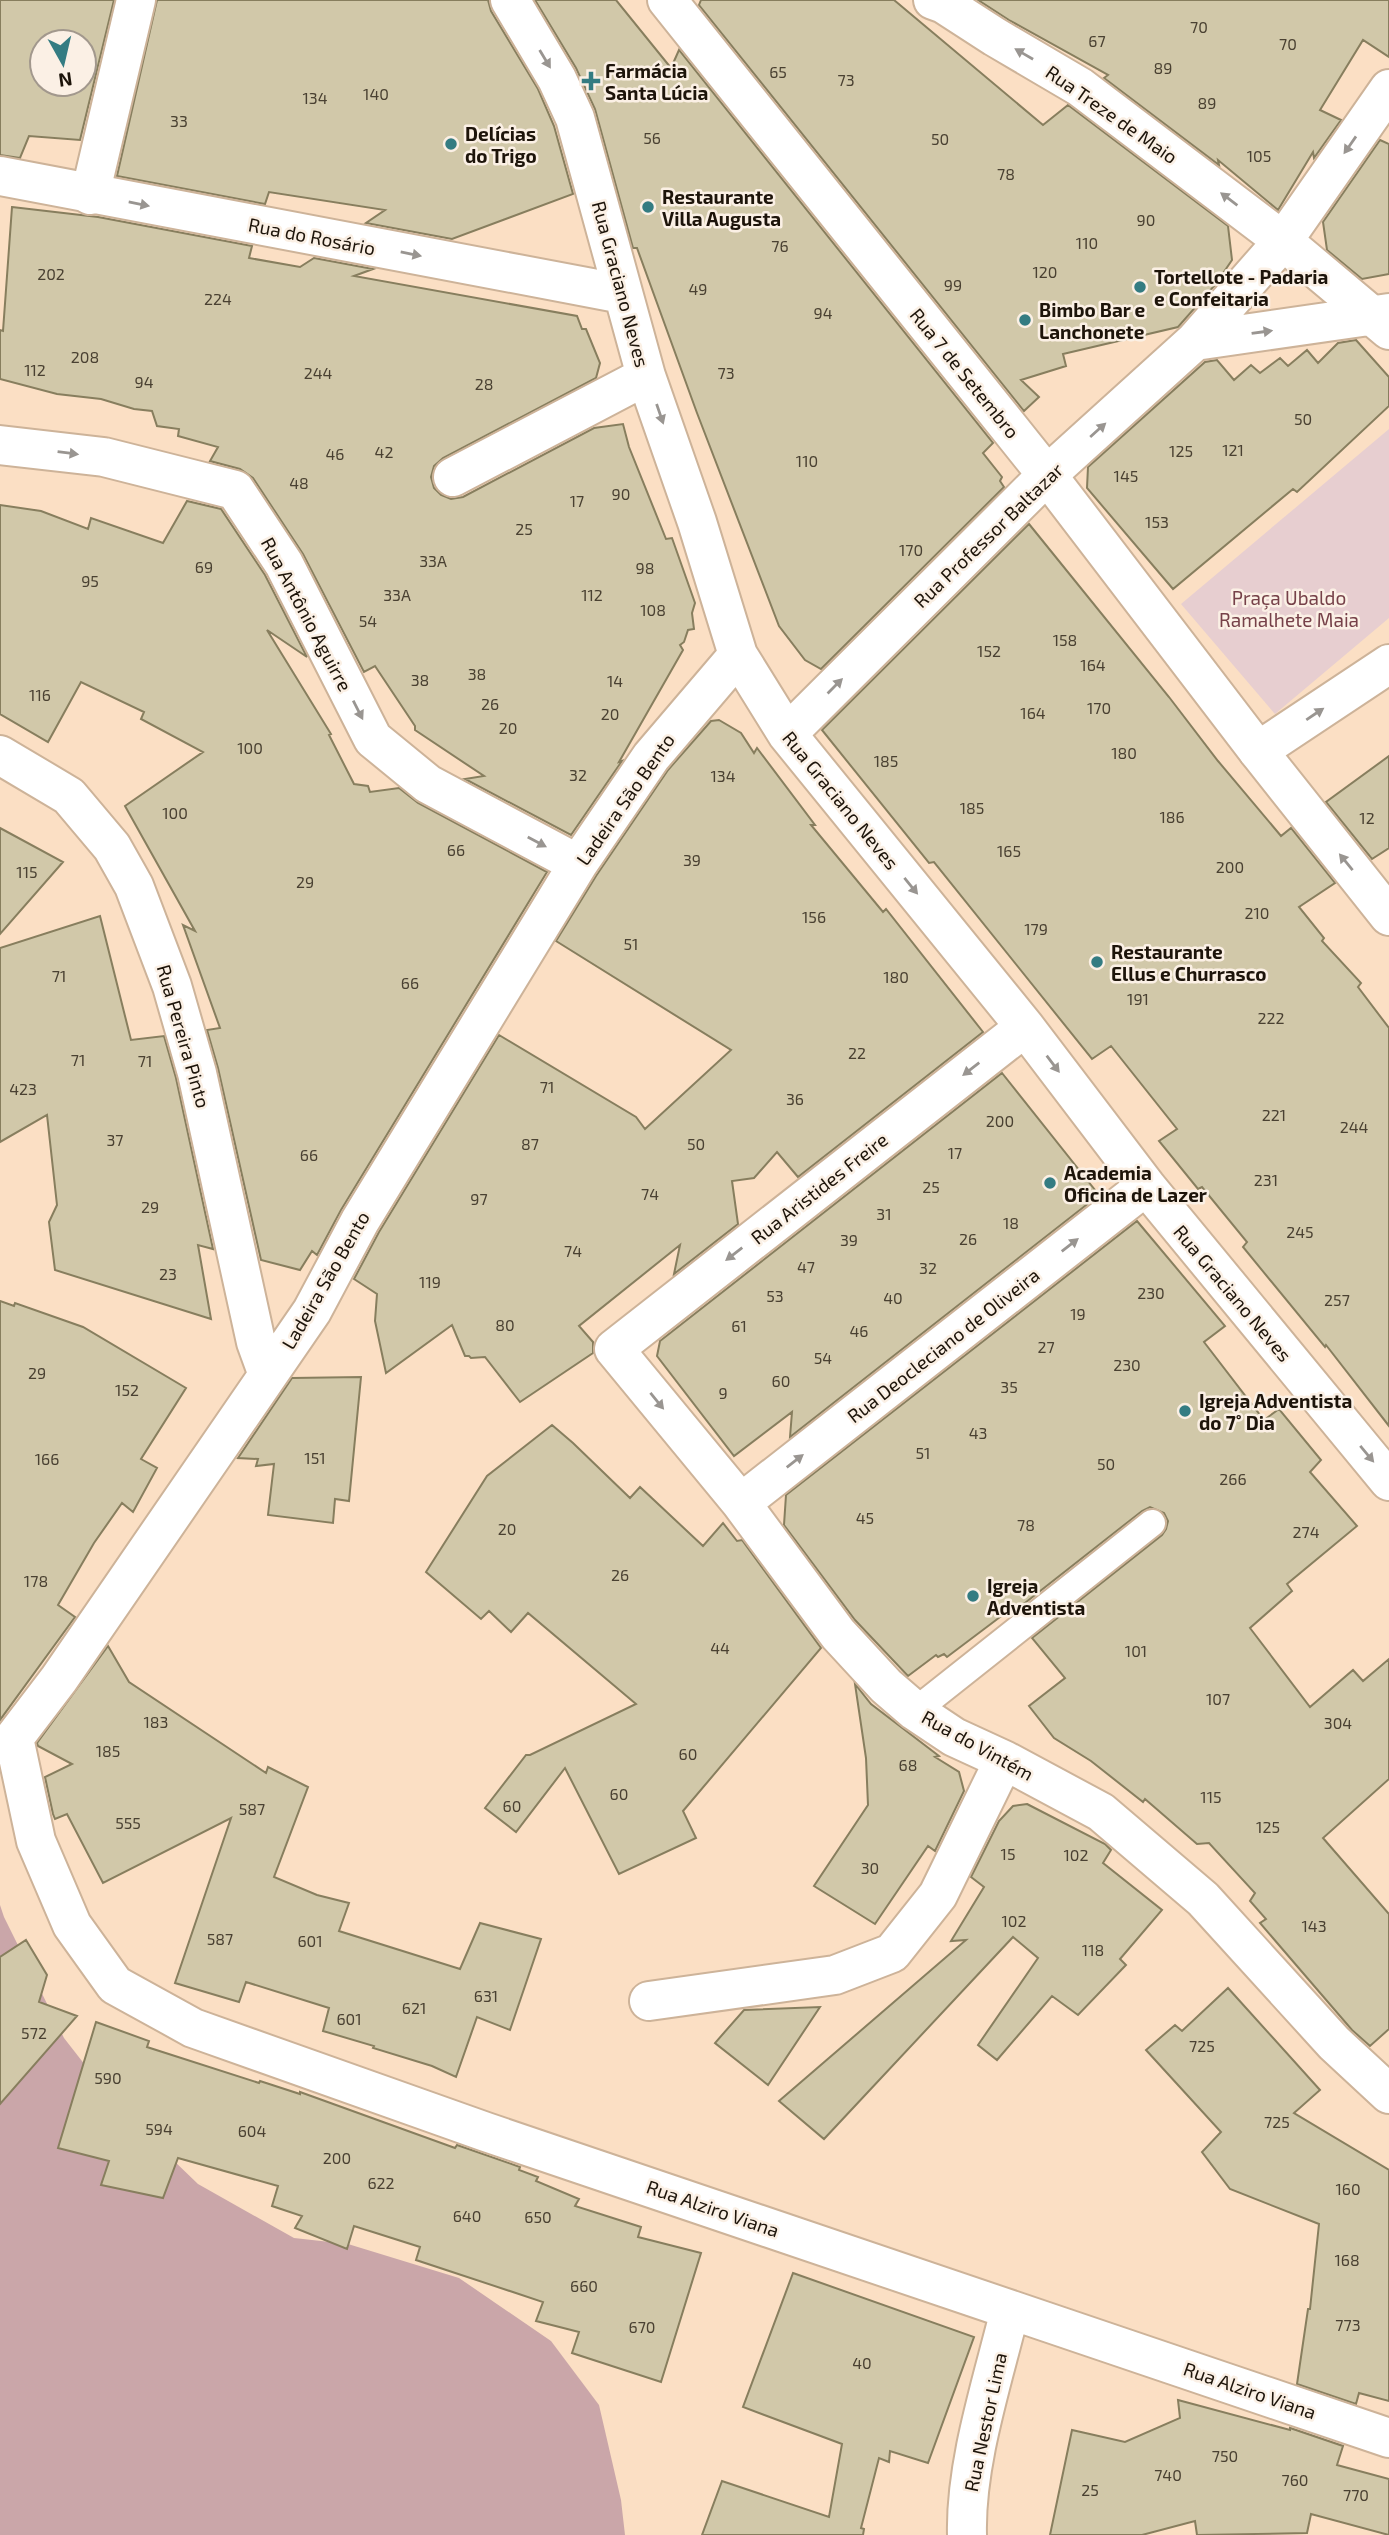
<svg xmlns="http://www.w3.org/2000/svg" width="1389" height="2535" viewBox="0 0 1389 2535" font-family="'Exo 2',sans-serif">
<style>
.green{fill:#e7ced0}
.forest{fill:#caa6a9}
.building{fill:#d1c8a9;stroke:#877e5e;stroke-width:2;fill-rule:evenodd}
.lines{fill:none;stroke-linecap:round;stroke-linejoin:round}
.service-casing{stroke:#cdb399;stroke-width:30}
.pedestrian-casing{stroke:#cdb399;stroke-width:42}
.minor-casing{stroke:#cdb399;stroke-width:42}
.service{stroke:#fff;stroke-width:26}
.pedestrian{stroke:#fff;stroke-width:38}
.minor{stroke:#fff;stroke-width:38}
.oneway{fill:#999591}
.poi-dot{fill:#347c82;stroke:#fbf0e5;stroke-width:2.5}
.labels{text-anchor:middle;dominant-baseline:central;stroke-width:5;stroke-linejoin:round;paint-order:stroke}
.number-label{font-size:16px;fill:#4a4132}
.poi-label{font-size:19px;font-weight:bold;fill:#1d140a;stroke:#fbf0e5;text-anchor:start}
.street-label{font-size:19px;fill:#1d140a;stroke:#fbf0e5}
.park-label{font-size:19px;fill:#764149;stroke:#fbf0e5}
</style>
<rect width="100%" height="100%" fill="#fbdfc4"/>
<!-- green -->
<path class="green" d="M1389,429V618L1275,714L1181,604Z"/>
<!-- forest -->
<path class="forest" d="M0,1905L4,1917L64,2038L117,2106L198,2184L294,2238L348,2244L459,2278L551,2341L599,2405L621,2500L625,2535H0Z"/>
<!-- building -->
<path class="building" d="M0,0H114L80,140L29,136L20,158L0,155ZM42,42H84V84H42Z
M157,0H488L491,11L538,89L554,126L573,194L452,239L366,223L385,210L269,192L265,204L117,176Z
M535,0H616L671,68L679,50L993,443L983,453L1002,477L1000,481L1004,487L821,669L805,660L779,626L697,413L637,248H633L595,109L576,68Z
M701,0H894L1043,125L1068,105L1228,226L1232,260L1215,285L1178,327L1063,354L1066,366L1021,380L1039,397L1024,411L699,5Z
M978,0H1389V57L1363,40L1320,110L1341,120L1314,158L1313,152L1278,210L1218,160L1219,165L1104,78L1108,75L1009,20Z
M1380,140L1389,144V274L1362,279L1327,250L1323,222Z
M12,207L98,217L252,246L249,258L300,267L314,258L373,269L354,276L577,316L582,329H586L600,363L596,378L443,458L434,466L431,477L434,488L441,495L451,499L463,497L594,428L623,424L629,447L666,539L672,538L695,603L692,613L694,629L688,630L684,642L680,645L683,650L619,762L622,761L571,835L465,779L484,776L415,730V726L375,666L364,672L303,554L253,478L240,469L210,461L218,447L178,436L179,429L157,426L152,411L134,409L101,399L57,394L0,379V330L3,331Z
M1356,340L1389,377V406L1297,492L1293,489L1173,589L1087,488L1088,467L1205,362L1217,360L1234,380L1251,365L1260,373L1280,358L1288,366L1307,350L1318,363L1338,343Z
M187,501L221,509L265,575L307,657L267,630L331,734L329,735L354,784L368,786L370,792L399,788L418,803L547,872L341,1210L317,1255L312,1251L300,1270L261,1260L218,1068L207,1030L220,1028L183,925L195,931L125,806L203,752L141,719L144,712L81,682L48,742L0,714V505L41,511L88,529L91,518L163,543Z
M1029,524L1169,697L1218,761L1281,836L1291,828L1335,883L1299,907L1324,938L1322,941L1361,983L1358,987L1389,1028V1426L1326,1345L1325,1347L1243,1247L1247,1242L1202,1187L1198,1189L1159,1141L1177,1129L1111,1046L1092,1059L934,862L929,863L822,730Z
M719,720L741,733L754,753L757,748L815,825H811L883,912L886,909L983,1032L798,1177L777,1152L754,1178L732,1181L738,1224L674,1274L680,1245L579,1326L593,1342V1353L520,1402L485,1357L471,1358L469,1356H465L452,1325L386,1373L375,1321L377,1294L354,1279L379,1232L499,1035L636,1117L645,1129L731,1050L556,941L596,876L668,770L711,721Z
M1389,756V848L1372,859L1326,802Z
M0,828L63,862L0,934Z
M100,916L131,1040L164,1036L176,1078L213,1249L198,1245L211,1319L55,1270L49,1222L57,1205L47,1115L0,1142V948Z
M1002,1073L1099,1195L790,1437L792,1412L734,1456L657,1356L660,1341Z
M1137,1221L1225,1326L1204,1342L1264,1420L1279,1409L1321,1460L1310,1472L1357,1526L1287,1584L1292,1591L1250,1628L1310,1707L1353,1670L1363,1681L1389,1659V1779L1323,1838L1389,1914V2029L1370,2046L1352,2030L1260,1923L1266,1919L1250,1901L1255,1893L1209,1843L1197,1844L1145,1799L1143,1802L1091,1761L1054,1738L1029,1706L1065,1678L1032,1638L1162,1535L1166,1529L1168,1521L1164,1513L1150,1507L1142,1511L1011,1614L1008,1611L947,1657L944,1654L938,1657L936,1655L908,1676L855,1620L784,1525L786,1495Z
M0,1301L14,1306L15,1303L83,1327L186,1388L141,1459L157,1468L133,1512L122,1503L94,1543L58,1605L75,1617L0,1720Z
M361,1377L349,1501L335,1499L333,1523L268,1515L274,1464L256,1466L258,1459L238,1458L292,1378Z
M552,1425L573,1443L630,1498L640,1487L703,1546L723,1523L737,1541L742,1540L821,1648L683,1811L696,1838L619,1874L565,1768L516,1832L485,1808L526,1755H530L636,1704L528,1613L511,1632L489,1611L481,1619L426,1572L487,1476Z
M108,1646L129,1682L266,1773L268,1767L308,1787L274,1877L317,1895L349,1903L339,1931L460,1969L480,1923L541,1939L510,2030L477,2017L456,2077L432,2066L373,2048L374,2046L323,2031L329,2008L246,1982L239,2002L175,1983L231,1818L103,1883L67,1814L55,1819L53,1814L45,1777L72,1764L38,1746L37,1743Z
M855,1684L871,1704L939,1756L935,1757L959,1772L964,1791L935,1851L928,1846L875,1924L814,1886L868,1805L866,1758Z
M1027,1804L1105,1844L1111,1850L1103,1863L1162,1910L1120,1959L1126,1965L1078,2015L1052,1996L997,2060L978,2045L1038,1958L1013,1937L824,2139L779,2101L966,1940L951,1941L984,1887L971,1877L999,1821L1013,1806Z
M26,1940L47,1975L39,2002L77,2016L0,2104V1957Z
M1228,1988L1320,2090L1294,2113L1389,2170V2401L1359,2393L1356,2404L1297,2384L1308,2309H1310L1319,2224L1230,2189L1202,2152L1221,2132L1146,2050L1175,2025L1182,2031Z
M820,2007L768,2085L715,2043L744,2010Z
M96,2022L149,2041L147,2047L259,2083L260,2081L300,2094V2092L455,2148L457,2145L520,2167L519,2170L538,2177L536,2181L579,2199L575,2206L641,2227L638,2237L701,2253L661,2382L572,2353L579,2332L536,2321L543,2302L416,2260L420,2247L354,2226L347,2249L295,2228L302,2216L272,2206L278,2186L178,2158L163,2198L101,2185L109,2161L58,2148Z
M793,2273L974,2337L928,2463L890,2451L889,2462L879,2458L861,2528L864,2529L863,2535H702L722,2481L829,2517L842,2444L743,2407Z
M1178,2400L1290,2430V2428L1343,2446L1337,2465L1389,2479V2535L1311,2514L1307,2533L1197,2535L1195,2521L1142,2535H1050L1072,2430L1125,2442L1180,2418Z"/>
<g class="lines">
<!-- service casing -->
<g class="service-casing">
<path id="service" d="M915,1711L1152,1523"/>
</g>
<!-- pedestrian casing -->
<g class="pedestrian-casing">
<path id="pedestrian" d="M667,0L1047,475L1258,751
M90,195L136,0"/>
</g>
<!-- minor casing -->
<g class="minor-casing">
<path id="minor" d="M510,0L557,79L575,118L646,376L697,522L738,655L787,734L1025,1027L1146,1186L1389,1481
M933,0L944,4L995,37L1080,87L1283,241L1389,330
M0,176L623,294
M1195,341L1389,313
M0,445L104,457L235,490L284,564L373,739L428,784L578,864
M453,477L646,376
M738,655L651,757L578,864L360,1221L312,1311L59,1679L14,1738L36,1841L72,1925L115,1985L193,2028L486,2132L1389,2438
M1389,664L1258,751L1389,916
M787,734L1047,475L1195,341L1283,241L1389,89
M0,755L69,796L112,847L134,886L172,986L197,1073L256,1342L268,1375
M1025,1027L614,1349L741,1503L838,1634L886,1686L915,1711L954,1737L1004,1760L1101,1812L1203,1899L1334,2043L1389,2094
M741,1503L1146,1186
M649,2001L835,1975L892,1953L938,1895L1004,1760
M967,2535C965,2463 993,2380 1010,2310"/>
</g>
<!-- service -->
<use href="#service" class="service"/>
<!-- pedestrian -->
<use href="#pedestrian" class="pedestrian"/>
<!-- minor -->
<use href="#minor" class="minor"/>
</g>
<!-- one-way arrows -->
<defs><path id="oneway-solid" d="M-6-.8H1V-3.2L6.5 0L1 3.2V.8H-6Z" transform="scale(1.75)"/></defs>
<g class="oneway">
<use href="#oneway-solid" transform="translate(1024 54) rotate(-150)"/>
<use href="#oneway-solid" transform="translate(545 59) rotate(59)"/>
<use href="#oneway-solid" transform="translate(1350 145) rotate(125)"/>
<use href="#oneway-solid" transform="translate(1229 199) rotate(-143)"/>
<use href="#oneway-solid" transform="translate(139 204) rotate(11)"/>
<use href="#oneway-solid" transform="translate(411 254) rotate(11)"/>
<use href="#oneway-solid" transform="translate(1262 332) rotate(-8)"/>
<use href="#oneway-solid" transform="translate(660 414) rotate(71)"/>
<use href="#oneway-solid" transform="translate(1098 430) rotate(-42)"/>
<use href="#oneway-solid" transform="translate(68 453) rotate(7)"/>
<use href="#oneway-solid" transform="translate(835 686) rotate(-45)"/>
<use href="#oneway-solid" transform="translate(358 710) rotate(63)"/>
<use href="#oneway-solid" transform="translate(1315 714) rotate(-34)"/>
<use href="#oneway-solid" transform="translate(537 842) rotate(28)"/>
<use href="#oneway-solid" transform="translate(1346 862) rotate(-129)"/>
<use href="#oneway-solid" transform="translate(911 886) rotate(51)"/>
<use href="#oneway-solid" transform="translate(1053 1064) rotate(53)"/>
<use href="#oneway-solid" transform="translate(971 1069) rotate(142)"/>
<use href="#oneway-solid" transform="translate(1070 1245) rotate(-38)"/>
<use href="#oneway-solid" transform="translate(734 1254) rotate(142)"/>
<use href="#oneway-solid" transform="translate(657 1401) rotate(51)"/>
<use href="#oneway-solid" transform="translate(1367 1454) rotate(50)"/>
<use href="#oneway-solid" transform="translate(795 1461) rotate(-38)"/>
</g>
<!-- markers -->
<g class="poi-dot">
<path d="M587.5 70.5h7v7h7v7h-7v7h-7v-7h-7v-7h7z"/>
<circle cx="451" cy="144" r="7"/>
<circle cx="648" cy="207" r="7"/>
<circle cx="1140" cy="287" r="7"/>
<circle cx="1025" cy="320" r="7"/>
<circle cx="1097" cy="962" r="7"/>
<circle cx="1050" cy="1183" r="7"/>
<circle cx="1185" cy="1411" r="7"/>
<circle cx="973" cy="1596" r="7"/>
</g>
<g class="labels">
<!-- number labels -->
<g class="number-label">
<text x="1199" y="26">70</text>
<text x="1097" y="40">67</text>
<text x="1288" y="43">70</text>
<text x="1163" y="67">89</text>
<text x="778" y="71">65</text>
<text x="846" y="79">73</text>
<text x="376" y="93">140</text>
<text x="315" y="97">134</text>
<text x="1207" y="102">89</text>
<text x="179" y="120">33</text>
<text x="652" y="137">56</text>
<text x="940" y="138">50</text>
<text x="1259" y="155">105</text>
<text x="1006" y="173">78</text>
<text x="1146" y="219">90</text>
<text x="1087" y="242">110</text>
<text x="780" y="245">76</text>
<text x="1045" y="271">120</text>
<text x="51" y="273">202</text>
<text x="953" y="284">99</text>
<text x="698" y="288">49</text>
<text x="218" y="298">224</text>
<text x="823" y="312">94</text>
<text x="85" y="356">208</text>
<text x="35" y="369">112</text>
<text x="318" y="372">244</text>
<text x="726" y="372">73</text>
<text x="144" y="381">94</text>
<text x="484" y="383">28</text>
<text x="1303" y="418">50</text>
<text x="1233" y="449">121</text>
<text x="1181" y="450">125</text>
<text x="384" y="451">42</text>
<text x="335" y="453">46</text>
<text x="807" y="460">110</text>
<text x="1126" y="475">145</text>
<text x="299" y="482">48</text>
<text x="621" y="493">90</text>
<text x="577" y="500">17</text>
<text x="1157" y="521">153</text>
<text x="524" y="528">25</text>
<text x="911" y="549">170</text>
<text x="433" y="560">33A</text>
<text x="204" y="566">69</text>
<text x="645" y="567">98</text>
<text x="90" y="580">95</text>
<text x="397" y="594">33A</text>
<text x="592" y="594">112</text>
<text x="653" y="609">108</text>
<text x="368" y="620">54</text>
<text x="1065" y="639">158</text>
<text x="989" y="650">152</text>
<text x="1093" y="664">164</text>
<text x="477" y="673">38</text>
<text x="420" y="679">38</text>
<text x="615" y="680">14</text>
<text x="40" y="694">116</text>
<text x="490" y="703">26</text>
<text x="1099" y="707">170</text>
<text x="1033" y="712">164</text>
<text x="610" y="713">20</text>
<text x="508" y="727">20</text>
<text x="250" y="747">100</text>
<text x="1124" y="752">180</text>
<text x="886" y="760">185</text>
<text x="578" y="774">32</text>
<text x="723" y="775">134</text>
<text x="972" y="807">185</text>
<text x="175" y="812">100</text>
<text x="1172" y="816">186</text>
<text x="1367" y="817">12</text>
<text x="456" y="849">66</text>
<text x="1009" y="850">165</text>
<text x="692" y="859">39</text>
<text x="1230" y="866">200</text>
<text x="27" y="871">115</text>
<text x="305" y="881">29</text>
<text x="1257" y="912">210</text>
<text x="814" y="916">156</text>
<text x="1036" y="928">179</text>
<text x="631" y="943">51</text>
<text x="59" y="975">71</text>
<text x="896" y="976">180</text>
<text x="410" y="982">66</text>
<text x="1138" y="998">191</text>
<text x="1271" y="1017">222</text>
<text x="857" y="1052">22</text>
<text x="78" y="1059">71</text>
<text x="145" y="1060">71</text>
<text x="547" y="1086">71</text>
<text x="23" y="1088">423</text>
<text x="795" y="1098">36</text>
<text x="1274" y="1114">221</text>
<text x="1000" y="1120">200</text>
<text x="1354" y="1126">244</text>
<text x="115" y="1139">37</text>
<text x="530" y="1143">87</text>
<text x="696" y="1143">50</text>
<text x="955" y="1152">17</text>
<text x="309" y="1154">66</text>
<text x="1266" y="1179">231</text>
<text x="931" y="1186">25</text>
<text x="650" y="1193">74</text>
<text x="479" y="1198">97</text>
<text x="150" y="1206">29</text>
<text x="884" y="1213">31</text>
<text x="1011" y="1222">18</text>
<text x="1300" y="1231">245</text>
<text x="968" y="1238">26</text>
<text x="849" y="1239">39</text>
<text x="573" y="1250">74</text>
<text x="806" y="1266">47</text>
<text x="928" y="1267">32</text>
<text x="168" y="1273">23</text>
<text x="430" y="1281">119</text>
<text x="1151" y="1292">230</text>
<text x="775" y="1295">53</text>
<text x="893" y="1297">40</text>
<text x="1337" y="1299">257</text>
<text x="1078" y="1313">19</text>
<text x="505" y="1324">80</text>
<text x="739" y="1325">61</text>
<text x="859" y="1330">46</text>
<text x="1046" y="1346">27</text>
<text x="823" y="1357">54</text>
<text x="1127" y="1364">230</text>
<text x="37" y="1372">29</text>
<text x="781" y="1380">60</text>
<text x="1009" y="1386">35</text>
<text x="127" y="1389">152</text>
<text x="723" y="1392">9</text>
<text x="978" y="1432">43</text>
<text x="923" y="1452">51</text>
<text x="315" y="1457">151</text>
<text x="47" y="1458">166</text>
<text x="1106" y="1463">50</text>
<text x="1233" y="1478">266</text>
<text x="865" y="1517">45</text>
<text x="1026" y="1524">78</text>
<text x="507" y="1528">20</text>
<text x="1306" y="1531">274</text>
<text x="620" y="1574">26</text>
<text x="36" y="1580">178</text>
<text x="720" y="1647">44</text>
<text x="1136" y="1650">101</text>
<text x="1218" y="1698">107</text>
<text x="156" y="1721">183</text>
<text x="1338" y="1722">304</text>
<text x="108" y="1750">185</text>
<text x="688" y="1753">60</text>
<text x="908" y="1764">68</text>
<text x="619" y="1793">60</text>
<text x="1211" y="1796">115</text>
<text x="512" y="1805">60</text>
<text x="252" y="1808">587</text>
<text x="128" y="1822">555</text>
<text x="1268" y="1826">125</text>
<text x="1008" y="1853">15</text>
<text x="1076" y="1854">102</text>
<text x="870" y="1867">30</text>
<text x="1014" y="1920">102</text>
<text x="1314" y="1925">143</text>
<text x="220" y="1938">587</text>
<text x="310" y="1940">601</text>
<text x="1093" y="1949">118</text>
<text x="486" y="1995">631</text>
<text x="414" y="2007">621</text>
<text x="349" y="2018">601</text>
<text x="34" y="2032">572</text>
<text x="1202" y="2045">725</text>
<text x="108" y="2077">590</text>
<text x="1277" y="2121">725</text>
<text x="159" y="2128">594</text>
<text x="252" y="2130">604</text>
<text x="337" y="2157">200</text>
<text x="381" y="2182">622</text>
<text x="1348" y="2188">160</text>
<text x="467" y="2215">640</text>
<text x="538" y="2216">650</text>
<text x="1347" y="2259">168</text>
<text x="584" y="2285">660</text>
<text x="1348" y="2324">773</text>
<text x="642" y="2326">670</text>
<text x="862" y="2362">40</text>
<text x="1225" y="2455">750</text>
<text x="1168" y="2474">740</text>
<text x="1295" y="2479">760</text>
<text x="1090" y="2489">25</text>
<text x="1356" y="2494">770</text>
</g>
<!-- poi labels -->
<g class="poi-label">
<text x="605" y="70">Farmácia<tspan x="605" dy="22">Santa Lúcia</tspan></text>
<text x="465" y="133">Delícias<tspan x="465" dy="22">do Trigo</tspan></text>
<text x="662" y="196">Restaurante<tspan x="662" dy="22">Villa Augusta</tspan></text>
<text x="1154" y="276">Tortellote - Padaria<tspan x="1154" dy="22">e Confeitaria</tspan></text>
<text x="1039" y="309">Bimbo Bar e<tspan x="1039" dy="22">Lanchonete</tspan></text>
<text x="1111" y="951">Restaurante<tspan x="1111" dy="22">Ellus e Churrasco</tspan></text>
<text x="1064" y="1172">Academia<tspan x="1064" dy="22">Oficina de Lazer</tspan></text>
<text x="1199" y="1400">Igreja Adventista<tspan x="1199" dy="22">do 7˚ Dia</tspan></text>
<text x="987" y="1585">Igreja<tspan x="987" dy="22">Adventista</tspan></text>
</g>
<!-- street labels -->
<g class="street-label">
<text transform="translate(1112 114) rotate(35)">Rua Treze de Maio</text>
<text transform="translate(312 236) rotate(11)">Rua do Rosário</text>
<text transform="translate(621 284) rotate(75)">Rua Graciano Neves</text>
<text transform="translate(965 373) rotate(51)">Rua 7 de Setembro</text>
<text transform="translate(988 535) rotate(-44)">Rua Professor Baltazar</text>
<text transform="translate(307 614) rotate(62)">Rua Antônio Aguirre</text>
<text transform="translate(625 799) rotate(-55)">Ladeira São Bento</text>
<text transform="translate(841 800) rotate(51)">Rua Graciano Neves</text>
<text transform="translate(184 1036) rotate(74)">Rua Pereira Pinto</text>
<text transform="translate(819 1188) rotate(-38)">Rua Aristides Freire</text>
<text transform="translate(325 1280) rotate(-60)">Ladeira São Bento</text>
<text transform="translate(1233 1293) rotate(50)">Rua Graciano Neves</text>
<text transform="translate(943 1345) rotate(-38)">Rua Deocleciano de Oliveira</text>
<text transform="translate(978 1745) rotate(29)">Rua do Vintém</text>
<text transform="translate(713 2208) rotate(19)">Rua Alziro Viana</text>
<text transform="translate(1250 2390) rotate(19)">Rua Alziro Viana</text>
<text transform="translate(985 2422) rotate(-78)">Rua Nestor Lima</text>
</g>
<!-- park labels -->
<g class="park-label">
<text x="1289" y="597">Praça Ubaldo<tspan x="1289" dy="22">Ramalhete Maia</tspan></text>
</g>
</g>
<!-- north arrow -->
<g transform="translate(63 63) rotate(172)"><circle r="33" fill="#fbf0e5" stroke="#a2988d" stroke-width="2"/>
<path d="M0-5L12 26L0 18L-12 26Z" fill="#347c82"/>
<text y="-10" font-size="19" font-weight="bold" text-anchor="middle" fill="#1d140a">N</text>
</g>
</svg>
